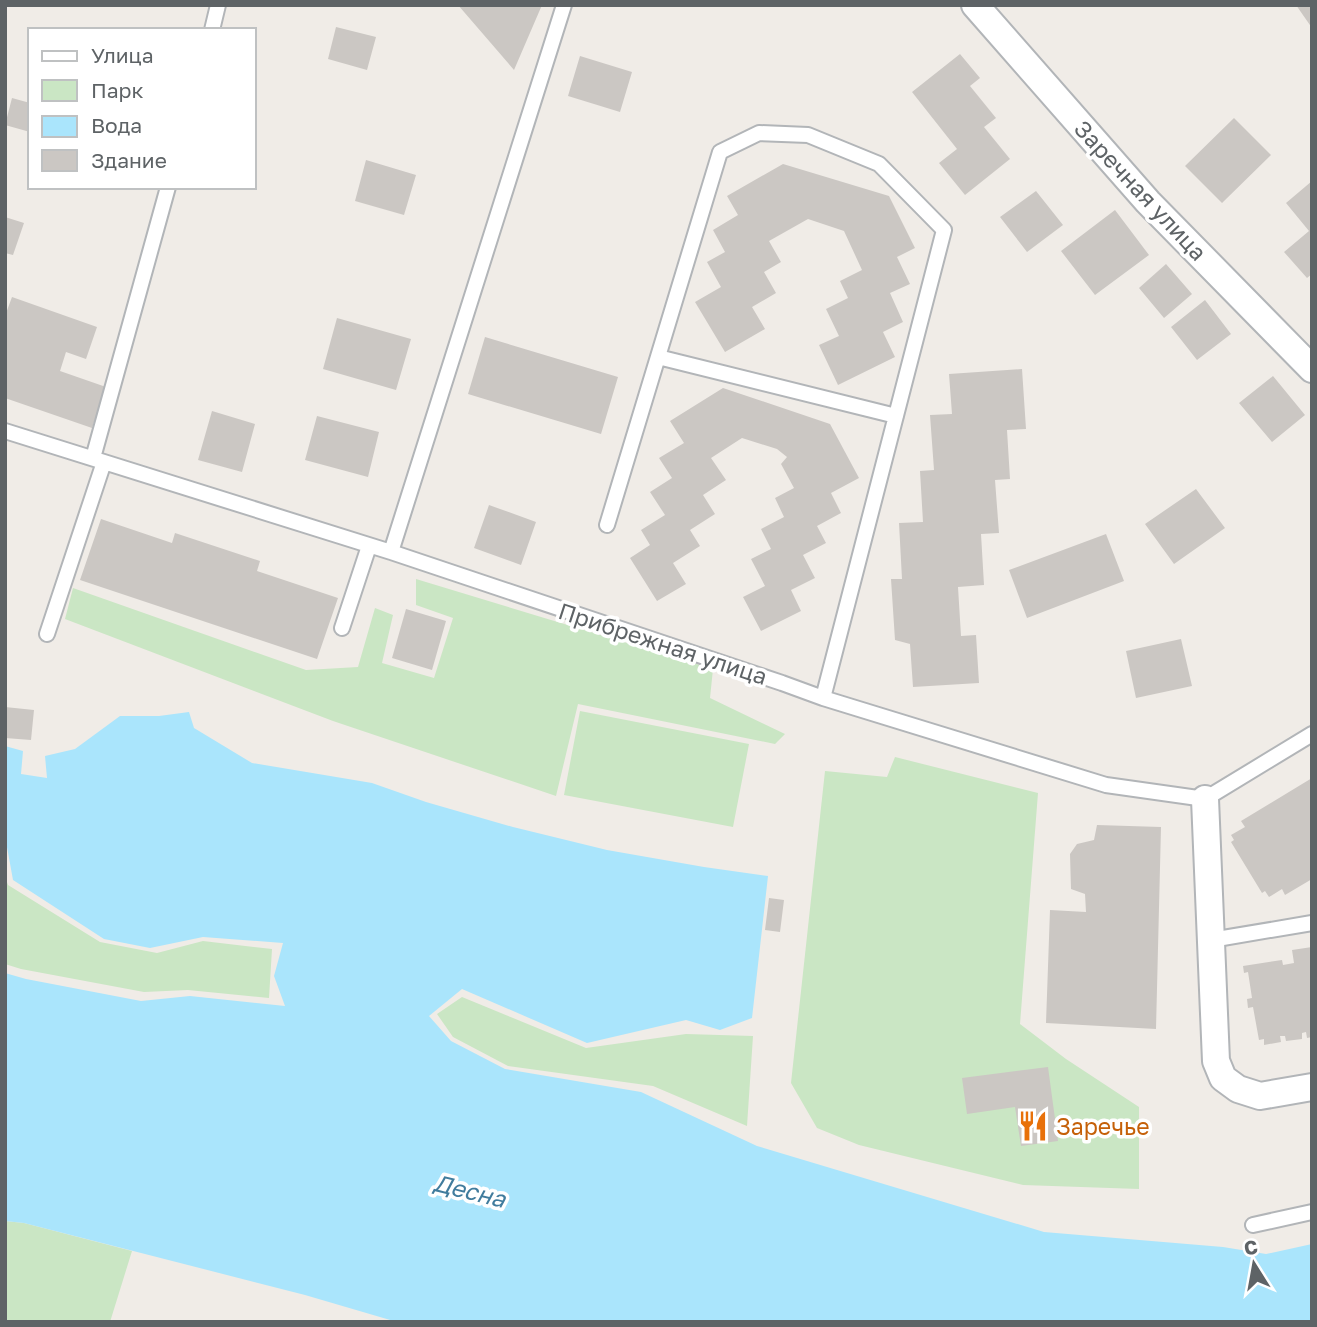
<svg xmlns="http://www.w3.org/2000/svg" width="1317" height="1327" viewBox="0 0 1317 1327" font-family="'Golos Text',sans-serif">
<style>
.green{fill:#cae6c4}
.water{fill:#aae5fc}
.building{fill:#cbc7c3}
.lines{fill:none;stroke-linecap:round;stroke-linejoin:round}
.service-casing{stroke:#b2b5b8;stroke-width:18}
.minor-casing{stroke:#b2b5b8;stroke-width:30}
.service{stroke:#fff;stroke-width:14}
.minor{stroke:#fff;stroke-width:26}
.labels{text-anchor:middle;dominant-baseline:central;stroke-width:7;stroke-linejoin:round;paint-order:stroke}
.street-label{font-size:23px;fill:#5e6366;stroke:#fff}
.food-label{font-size:23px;fill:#c56008;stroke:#fff;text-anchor:start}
.water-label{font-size:24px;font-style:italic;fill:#407c9d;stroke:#fff}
</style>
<rect width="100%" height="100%" fill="#f0ece7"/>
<!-- green -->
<path class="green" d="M416,579L713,669L710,698L785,734L775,744L578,704L556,796L333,721L65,619L73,588L306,670L358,667L375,608L393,615L382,663L434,678L453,618L416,605Z
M580,711L749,744L733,827L564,795Z
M895,757L1038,793L1020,1024L1066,1059L1139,1107V1189L1023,1185L859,1145L817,1128L791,1083L825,771L887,777Z
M5,876L8,885L100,942L157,953L203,941L272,949L269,998L188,990L144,992L21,969L5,964Z
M462,997L586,1048L686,1034L753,1036L747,1126L653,1086L508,1066L453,1037L437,1014Z
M5,1221L24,1223L132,1251L110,1322H5Z"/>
<!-- water -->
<path class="water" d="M189,712L194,728L252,763L372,783L426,802L513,827L607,850L704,867L768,876L752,1018L720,1030L686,1020L587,1043L462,989L429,1016L451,1041L505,1069L641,1092L757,1146L1044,1232L1223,1247L1266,1254L1312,1244V1322H397L305,1295L24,1223L5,1221V973L26,979L141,1001L190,996L285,1006L274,976L283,943L203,937L150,948L104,939L13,880L5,836V746L23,751L21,774L47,778L45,756L75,749L120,716H159Z"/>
<!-- building -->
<path class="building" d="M458,5H542L514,70Z
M1296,5H1312V28Z
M336,27L376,37L367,70L328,59Z
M960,54L980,78L970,86L996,118L984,127L1010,159L965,195L939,163L957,149L912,92Z
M580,56L632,72L620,112L568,96Z
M12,98L30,103V132L5,125Z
M1234,118L1271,155L1222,203L1185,166Z
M366,160L416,175L404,215L355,201Z
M783,164L889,196L915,248L897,257L910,284L890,293L903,322L883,332L895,357L838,385L819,345L839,336L826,309L848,298L840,281L862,270L844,231L808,219L769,241L781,262L764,272L776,293L752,307L765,329L725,352L695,302L721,287L707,262L725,252L713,230L738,215L727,196Z
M1312,181V274L1307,278L1284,252L1309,231L1286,203Z
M1036,191L1063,225L1027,252L1000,217Z
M1115,210L1149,255L1095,295L1061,251Z
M5,217L24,223L13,255L5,253Z
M1166,264L1192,294L1164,318L1139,288Z
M12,297L97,327L86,359L66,352L60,371L106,387L92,428L5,398V316Z
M1205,300L1231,334L1197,360L1171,327Z
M337,318L411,339L396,390L323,369Z
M485,337L618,377L601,434L468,394Z
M1022,369L1026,429L1007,430L1010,479L995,480L999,533L981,534L984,585L958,587L961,636L976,635L979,683L913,687L910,644L895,640L891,579H902L899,523L923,522L920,471L934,470L930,415L952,414L949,374Z
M1273,376L1305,415L1272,442L1239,403Z
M723,388L830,424L859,478L831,493L841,513L817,526L826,543L803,555L815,578L791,590L801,611L761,631L743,597L765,586L751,559L771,549L761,529L784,517L775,498L794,488L781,464L787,457L777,449L742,438L711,458L726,480L703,495L715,514L690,530L700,546L673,563L686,584L657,601L630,558L650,545L641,530L665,515L650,492L672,478L659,458L684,443L670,421Z
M212,411L255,424L242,472L198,460Z
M317,416L379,432L368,477L305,460Z
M1196,489L1225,528L1174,564L1145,524Z
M489,505L536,522L521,565L474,548Z
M101,519L172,543L175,533L260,561L257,571L338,598L317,659L80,580Z
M1106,534L1124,581L1027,618L1009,570Z
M406,609L446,621L432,670L392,658Z
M1181,639L1192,686L1136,698L1126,651Z
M5,707L34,710L31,740L5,738Z
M1312,778V879L1285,895L1282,889L1269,897L1265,891L1262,893L1231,842L1234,840L1231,835L1245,827L1241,821Z
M1097,825L1161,827L1156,1029L1046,1023L1050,910L1086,912L1085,894L1071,889L1070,854L1077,844L1094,840Z
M769,898L784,900L780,932L765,930Z
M1312,947V1037L1307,1038L1306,1032L1302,1033V1039L1286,1041L1285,1036H1280L1281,1042L1264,1045V1039L1259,1040L1253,1007L1248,1008L1247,999L1252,998L1248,972L1244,973L1243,966L1282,960L1283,965L1294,963L1292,950Z
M1048,1067L1058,1141L1021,1146L1015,1107L967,1114L962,1078Z"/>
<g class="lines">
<!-- service casing -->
<g class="service-casing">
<path id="service" d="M212,30L218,5
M658,357L896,416
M5,431L391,552L782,683L823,698L1106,785L1205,799L1312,734
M93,458L168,187
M607,525L720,152L759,133L808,135L879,164L944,230L823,698
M391,552L564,5
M342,628L369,546
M47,634L104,462
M1211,940L1312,923
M1253,1225L1312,1212"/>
</g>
<!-- minor casing -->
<g class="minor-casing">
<path id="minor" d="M975,5L1148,202L1312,369
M1205,799L1216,1061L1223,1078L1238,1089L1260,1096L1312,1087"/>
</g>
<!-- service -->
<use href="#service" class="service"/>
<!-- minor -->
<use href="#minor" class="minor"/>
</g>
<!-- icons -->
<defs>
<g id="restaurant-bare" transform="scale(2.415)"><path d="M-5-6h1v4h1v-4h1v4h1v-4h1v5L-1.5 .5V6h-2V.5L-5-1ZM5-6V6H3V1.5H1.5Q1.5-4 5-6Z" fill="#e8710a" stroke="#fff" stroke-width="2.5" paint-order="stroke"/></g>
</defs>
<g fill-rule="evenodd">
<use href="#restaurant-bare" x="1033" y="1126"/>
</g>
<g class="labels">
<!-- street labels -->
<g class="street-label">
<text transform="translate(1141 190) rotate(47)">Заречная улица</text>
<text transform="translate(663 643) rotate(18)">Прибрежная улица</text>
</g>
<!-- food labels -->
<g class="food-label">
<text x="1056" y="1126">Заречье</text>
</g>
<!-- water labels -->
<g class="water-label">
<text transform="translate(470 1190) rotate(14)">Десна</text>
</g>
</g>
<!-- border -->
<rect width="1317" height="1327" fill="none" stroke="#5e6366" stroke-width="14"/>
<!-- legend -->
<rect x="28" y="28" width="228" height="161" fill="#ffffff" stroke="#bfc1c2" stroke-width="2"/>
<rect x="42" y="51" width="35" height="10" fill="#ffffff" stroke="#bfc1c2" stroke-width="2"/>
<text x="91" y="63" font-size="21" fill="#5e6366">Улица</text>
<rect x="42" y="80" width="35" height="21" fill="#cae6c4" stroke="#bfc1c2" stroke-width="2"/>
<text x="91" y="98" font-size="21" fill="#5e6366">Парк</text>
<rect x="42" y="116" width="35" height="21" fill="#aae5fc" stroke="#bfc1c2" stroke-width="2"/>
<text x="91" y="133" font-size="21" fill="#5e6366">Вода</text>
<rect x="42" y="150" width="35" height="21" fill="#cbc7c3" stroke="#bfc1c2" stroke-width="2"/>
<text x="91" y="168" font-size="21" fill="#5e6366">Здание</text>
<!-- north arrow -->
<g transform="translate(1254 1264) rotate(349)" stroke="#ffffff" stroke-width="5" paint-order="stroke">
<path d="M0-5L12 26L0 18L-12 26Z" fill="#5e6366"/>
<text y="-10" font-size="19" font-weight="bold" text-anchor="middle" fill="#5e6366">С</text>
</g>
</svg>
